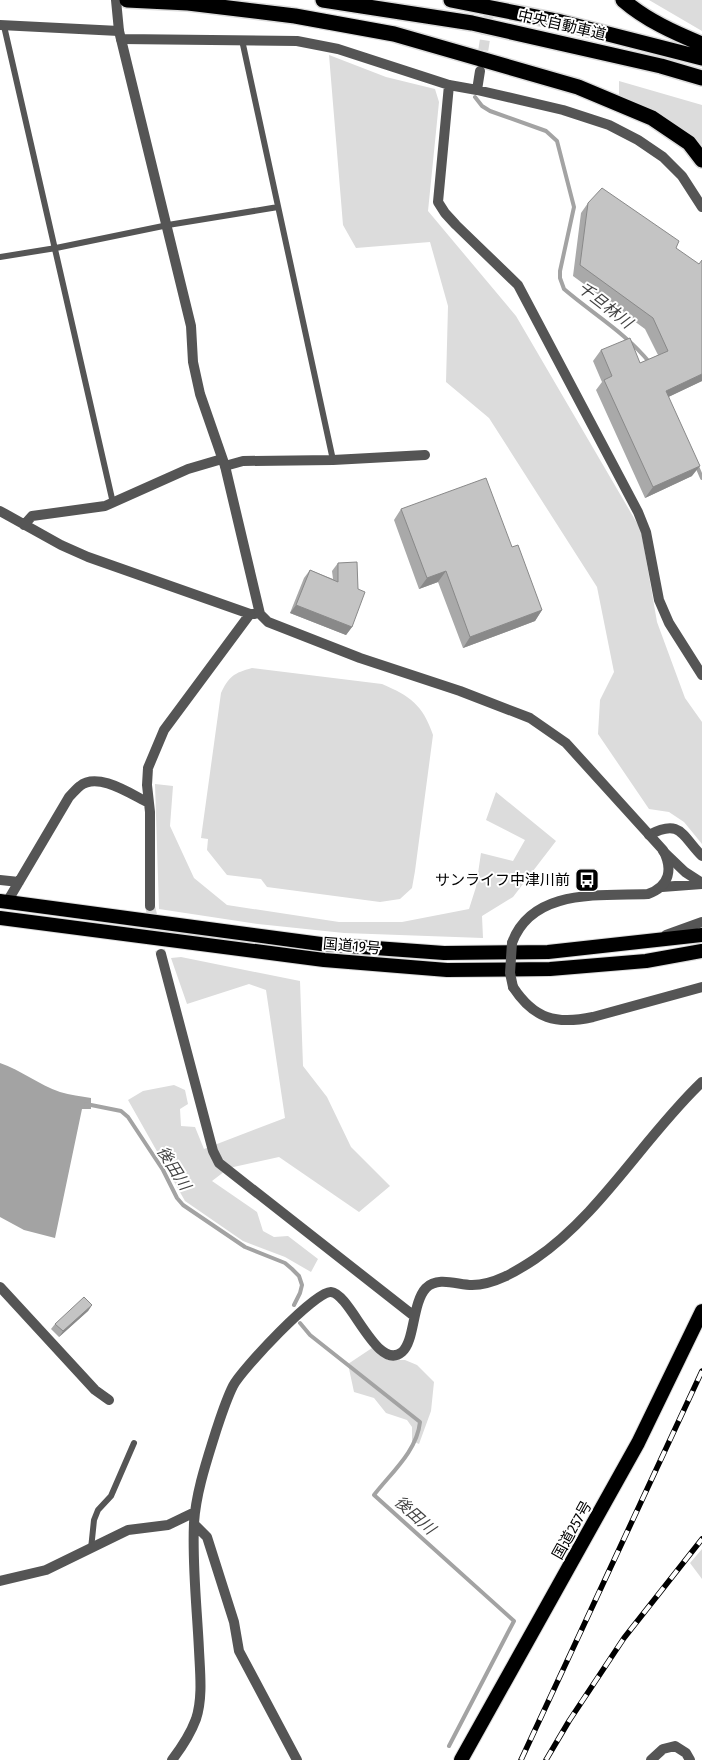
<svg xmlns="http://www.w3.org/2000/svg" width="702" height="1760" viewBox="0 0 702 1760" font-family="'Fira Sans Condensed','Noto Sans JP',sans-serif">
<style>
.green{fill:#dcdcdc}
.water{fill:#a3a3a3}
.lines{fill:none;stroke-linecap:round;stroke-linejoin:round}
.stream{stroke:#a3a3a3;stroke-width:4}
.minor-tunnel{stroke:#d9d9d9;stroke-width:10;stroke-dasharray:10 5;stroke-linecap:butt}
.trunk-casing{stroke:#dbdbdb;stroke-width:16}
.motorway-casing{stroke:#dbdbdb;stroke-width:18}
.service{stroke:#555;stroke-width:6}
.minor{stroke:#555;stroke-width:10}
.tertiary{stroke:#555;stroke-width:10}
.trunk{stroke:#000;stroke-width:14}
.motorway{stroke:#000;stroke-width:15}
.rail-casing{stroke:#000;stroke-width:5.5}
.rail{stroke:#fff;stroke-width:4;stroke-dasharray:11;stroke-linecap:butt}
.tertiary-bridge{stroke:#555;stroke-width:10}
.wall{fill:#a9a9a9}
.shaded-wall{fill:#898989}
.building{fill:#c4c4c4;stroke:#898989}
.labels{text-anchor:middle;dominant-baseline:central;stroke-width:4;stroke-linejoin:round;paint-order:stroke}
.street-label{font-size:15px;fill:#000;stroke:#fff}
.poi-label{font-size:15px;fill:#000;stroke:#fff;text-anchor:end}
.water-label{font-size:16px;font-style:italic;fill:#444;stroke:#fff}
</style>
<rect width="100%" height="100%" fill="#fff"/>
<!-- green -->
<path class="green" d="M649,0H702V31Z
M329,55L386,77L435,89L439,102L428,211L516,316L641,530L657,622L685,698L702,722V844L684,822L669,812L649,809L598,734L600,700L614,672L597,587L489,418L446,382L448,306L430,242L356,248L343,225Z
M619,81L702,105V145C678,122 649,109 619,96Z
M252,668L382,684C410,696 423,705 433,735L415,871L412,888L400,899L380,902L267,887L261,879L227,875L207,850L208,839L201,838L221,693C229,676 234,673 252,668Z
M155,784L173,786L170,826L194,878L227,905L339,922H402L469,909L476,887L481,853L513,861L525,840L486,820L496,792L556,841L513,897L482,916L483,938L344,933L258,924L159,909Z
M181,957L300,981L303,1066L327,1097L351,1147L390,1186L359,1212L279,1157L229,1168L212,1181L257,1212L263,1231L274,1237L288,1236L318,1259L311,1272L285,1257L243,1241L185,1201L128,1100L143,1091L174,1085L185,1090L188,1104L180,1109L181,1126L195,1127L204,1149L285,1118L266,990L249,984L187,1004L171,958Z
M372,1348L388,1360H405L417,1365L434,1382L431,1411L419,1444L412,1441V1427L407,1420L386,1413L374,1398L354,1392L348,1364Z
M702,1549V1579L690,1563Z"/>
<!-- water -->
<path class="water" d="M0,1063C21,1070 39,1085 60,1092C70,1095 81,1096 91,1098V1109H82L55,1238L24,1230L0,1217Z"/>
<g class="lines">
<!-- stream -->
<path class="stream" d="M475,97L482,106L490,111L546,131L557,141L574,207L560,271V278L564,289C593,314 626,333 650,363
M696,464L702,478
M86,1104L121,1111L128,1117L163,1170L177,1198L183,1205L245,1247L285,1263L292,1269L299,1276L302,1285L300,1293L294,1305
M300,1323L310,1335L420,1422C417,1451 391,1473 374,1495L514,1621L449,1746"/>
<!-- minor-tunnel -->
<path class="minor-tunnel" d="M481,65L491,0
M150,906L161,954"/>
<!-- trunk casing -->
<g class="trunk-casing">
<path id="trunk" d="M0,901L321,944L444,953L548,952L702,935
M0,918L324,960L447,970L550,969L646,961L702,951
M461,1760L638,1443L702,1311"/>
</g>
<!-- motorway casing -->
<g class="motorway-casing">
<path id="motorway" d="M127,0L188,3L295,16L394,34L578,87L652,118L689,143L702,160
M323,0L472,23L661,66L702,78
M451,0L557,21L702,58
M623,0C646,20 675,33 702,44"/>
</g>
<!-- service -->
<path class="service" d="M4,26L113,503
M242,40L333,460
M0,257L56,248L168,225L278,207
M91,1549L94,1520L98,1510L111,1496L134,1443"/>
<!-- minor -->
<path class="minor" d="M0,25L119,31
M121,39L297,41L338,49L449,85L477,90L563,110L609,125L638,140L663,157L682,176L702,207
M449,85L438,202L445,213L456,225L518,285L638,512L646,532L659,600L669,623L702,675
M477,90L480,71
M225,466L243,461L333,460L425,455
M0,511L61,545L88,557L250,614H255
M24,525L32,516L105,506L188,469L222,459
M649,835C681,818 682,836 702,856
M663,851L685,872L702,883
M0,880L19,882
M662,887L702,884
M7,902L69,797C73,793 76,789 80,786C98,771 132,795 149,803
M150,906V812L147,785L148,768L164,730L250,614
M666,935L702,922
M161,954L213,1151L219,1163L414,1316
M0,1287L95,1390L109,1400
M194,1524L207,1537L234,1622L239,1651L297,1760
M0,1581L46,1570L128,1530L168,1525L195,1512
M172,1760C182,1747 190,1735 196,1719C203,1698 200,1672 199,1650C197,1608 192,1565 194,1523C196,1492 207,1460 216,1431C221,1416 226,1400 233,1386C241,1370 316,1290 331,1292C351,1294 377,1373 402,1352C415,1341 412,1303 426,1288C438,1276 458,1285 472,1285C494,1285 517,1271 535,1259C600,1215 645,1136 702,1082
M651,1760L663,1749L675,1746L686,1753L690,1760"/>
<!-- tertiary -->
<path class="tertiary" d="M116,0L119,31L191,326L193,362L200,394L225,466L260,614L268,622L360,658L460,691L530,718L566,743L663,850C673,869 670,886 648,894C600,896 532,888 512,943
M513,987C534,1019 556,1025 593,1017L702,987"/>
<!-- trunk -->
<use href="#trunk" class="trunk"/>
<!-- motorway -->
<use href="#motorway" class="motorway"/>
<!-- rail casing -->
<g class="rail-casing">
<path id="rail" d="M521,1760L702,1371
M546,1760L569,1721L624,1638L702,1539"/>
</g>
<!-- rail -->
<use href="#rail" class="rail"/>
<!-- tertiary-bridge -->
<path class="tertiary-bridge" d="M512,943L510,973L513,987"/>
</g>
<!-- wall -->
<path class="wall" d="M588,203L676,248L702,297V381L668,397L692,476L645,498L596,390L602,382L593,361L601,350L640,363L658,355L645,329L573,276L581,213Z
M401,509L512,547L542,610L535,621L463,648L438,582L419,589L394,520Z
M338,563L352,627L346,635L290,613L304,578L310,570L333,579L332,571Z
M92,1305L88,1311L59,1337L51,1329L55,1324Z"/>
<!-- shaded-wall -->
<path class="shaded-wall" d="M702,374V381L658,402L666,391Z
M700,466L692,476L645,498L653,487Z
M446,571L438,582L419,589L427,578Z
M296,605L352,627L346,635L290,613Z
M542,610L535,621L463,648L470,637Z
M92,1305L88,1311L59,1337L63,1331Z"/>
<!-- building -->
<path class="building" d="M602,188L679,241L676,248L699,264L702,260V374L666,391L700,466L653,487L604,380L612,376L601,350L630,338L640,363L668,351L653,318L580,265L588,203Z
M486,478L512,547L518,545L542,610L470,637L446,571L427,578L401,509Z
M357,562L358,589L365,592L352,627L296,605L310,570L338,582V563Z
M84,1297L92,1305L63,1331L55,1324Z"/>
<!-- icons -->
<defs>
<g id="bus-square" transform="scale(1.25)"><rect x="-9" y="-9" width="18" height="18" rx="4" fill="#000" stroke="#fff"/><path d="M-5-6H5V4H4V6H2V4H-2V6H-4V4H-5ZM-3.5-4V0h7V-4ZM-3.5 1.2v1.5H-2V1.2ZM2 1.2v1.5H3.5V1.2Z" fill="#fff"/></g>
</defs>
<g fill-rule="evenodd">
<use href="#bus-square" x="587" y="880"/>
</g>
<g class="labels">
<!-- street labels -->
<g class="street-label">
<text transform="translate(562 25) rotate(13)">中央自動車道</text>
<text transform="translate(352 946) rotate(5)">国道19号</text>
<text transform="translate(572 1530) rotate(-61)">国道257号</text>
</g>
<!-- poi labels -->
<g class="poi-label">
<text x="570" y="880">サンライフ中津川前</text>
</g>
<!-- water labels -->
<g class="water-label">
<text transform="translate(605 305) rotate(38)">千旦林川</text>
<text transform="translate(174 1168) rotate(58)">後田川</text>
<text transform="translate(415 1515) rotate(42)">後田川</text>
</g>
</g>
</svg>
